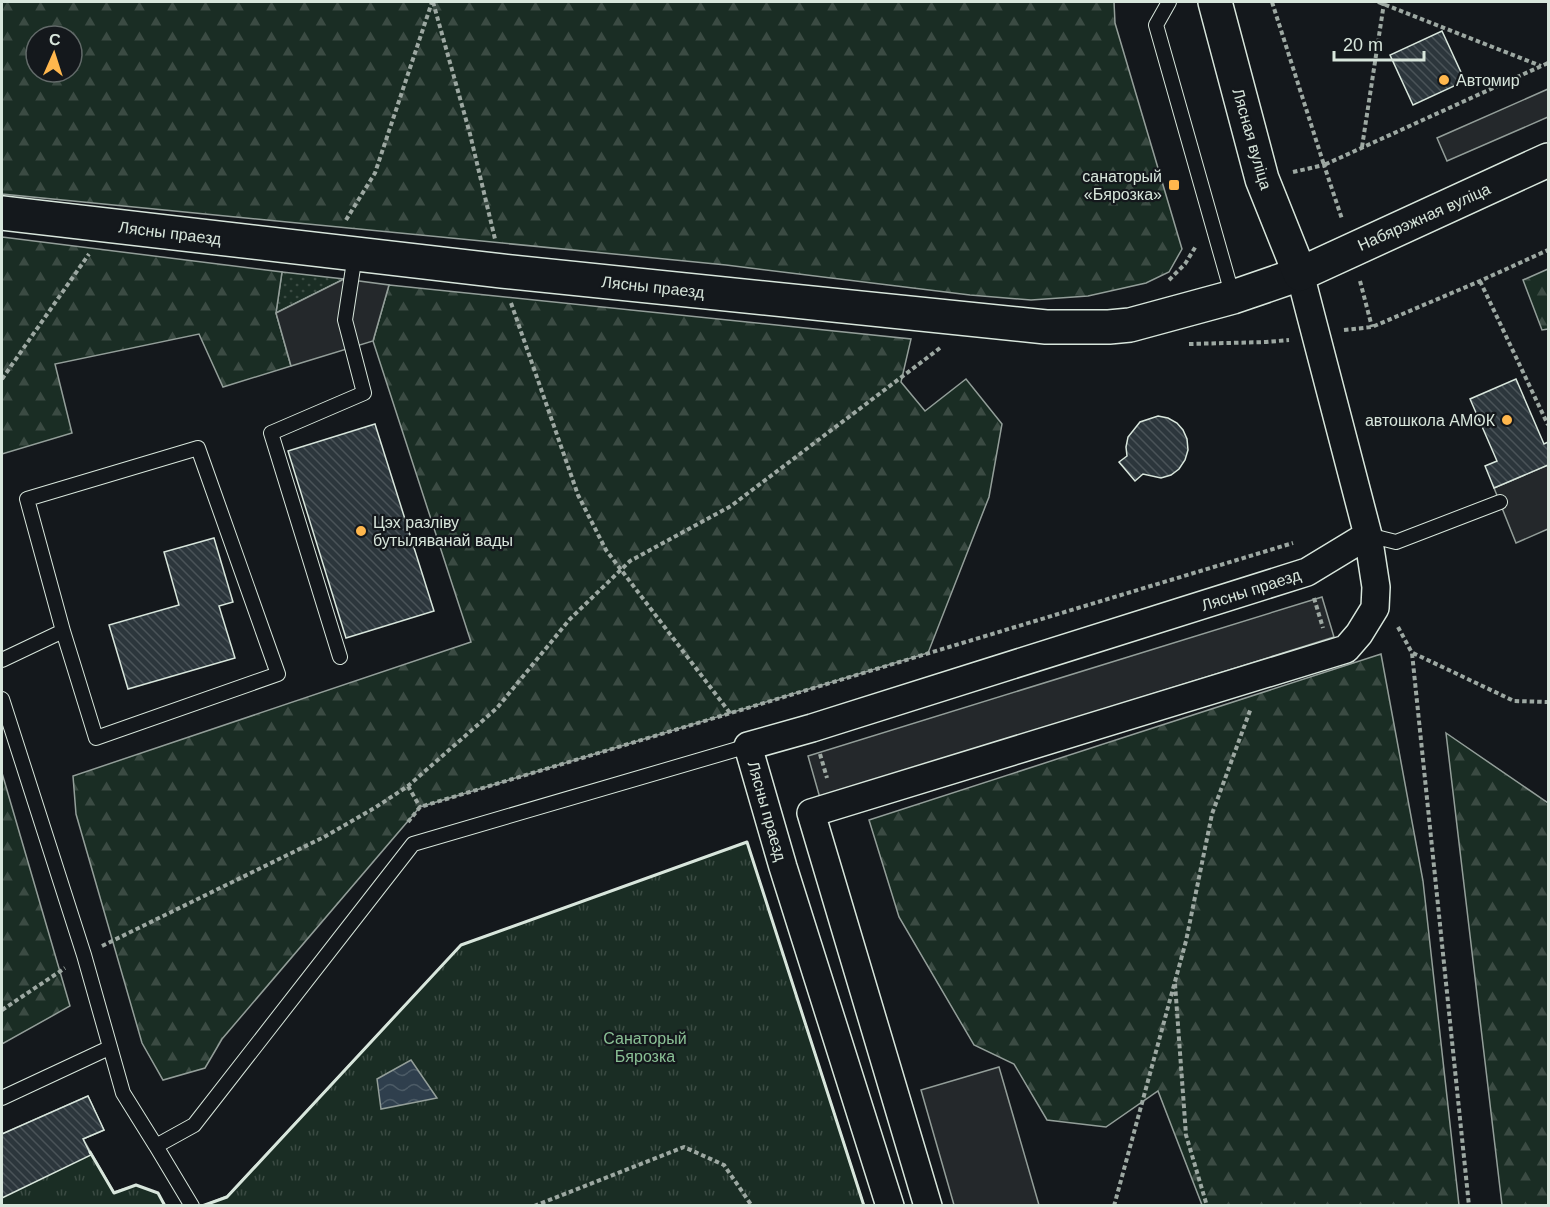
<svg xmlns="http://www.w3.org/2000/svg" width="1550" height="1207" viewBox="0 0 1550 1207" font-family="Helvetica,sans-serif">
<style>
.grass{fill:url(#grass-dots);stroke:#939e99;stroke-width:1.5}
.forest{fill:url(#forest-firs);stroke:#939e99;stroke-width:1.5;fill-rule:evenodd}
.park{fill:url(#park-tufts);stroke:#939e99;stroke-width:1.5}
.parking{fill:#24282b;stroke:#939e99;stroke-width:1.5}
.water{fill:url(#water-waves);stroke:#939e99;stroke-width:1.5}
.building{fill:url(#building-back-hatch);stroke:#d8e6dc;stroke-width:1.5}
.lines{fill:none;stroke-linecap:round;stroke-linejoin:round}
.service-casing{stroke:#d8e6dc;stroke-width:16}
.minor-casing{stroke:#d8e6dc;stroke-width:30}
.tertiary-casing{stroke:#d8e6dc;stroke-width:36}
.secondary-casing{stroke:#d8e6dc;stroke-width:36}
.path{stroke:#9da8a2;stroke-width:4;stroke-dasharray:4.5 3;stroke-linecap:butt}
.service{stroke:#14181c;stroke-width:14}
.minor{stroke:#14181c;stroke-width:27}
.tertiary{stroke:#14181c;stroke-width:33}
.secondary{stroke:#14181c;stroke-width:33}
.wall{stroke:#d8e6dc;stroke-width:3}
.poi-dot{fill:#ffb74d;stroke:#14181c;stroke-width:2}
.labels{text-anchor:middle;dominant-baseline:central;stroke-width:4.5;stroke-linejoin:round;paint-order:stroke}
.poi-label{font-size:16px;fill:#d8e6dc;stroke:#14181c;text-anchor:start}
.street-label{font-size:16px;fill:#d8e6dc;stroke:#14181c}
.park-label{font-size:16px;fill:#8ac095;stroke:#14181c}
</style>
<defs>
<pattern id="grass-dots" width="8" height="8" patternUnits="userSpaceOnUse" patternTransform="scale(1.5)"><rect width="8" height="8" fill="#1a2d24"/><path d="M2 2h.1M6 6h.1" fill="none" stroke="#3b4b43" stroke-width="1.8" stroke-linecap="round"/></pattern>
<pattern id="forest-firs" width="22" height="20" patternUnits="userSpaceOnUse" patternTransform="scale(1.5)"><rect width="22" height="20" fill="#1a2d24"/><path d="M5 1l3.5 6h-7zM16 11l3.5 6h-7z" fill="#3b4b43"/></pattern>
<pattern id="park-tufts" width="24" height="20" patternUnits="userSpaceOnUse" patternTransform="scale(1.5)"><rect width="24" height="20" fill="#1a2d24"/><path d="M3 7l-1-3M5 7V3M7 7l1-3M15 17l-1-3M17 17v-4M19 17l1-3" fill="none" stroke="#3b4b43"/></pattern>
<pattern id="water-waves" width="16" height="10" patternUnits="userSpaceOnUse" patternTransform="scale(1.5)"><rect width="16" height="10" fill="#2f3f4d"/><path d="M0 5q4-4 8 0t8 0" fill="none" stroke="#4c5b66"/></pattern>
<pattern id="building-back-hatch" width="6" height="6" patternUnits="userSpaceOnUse" patternTransform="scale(1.5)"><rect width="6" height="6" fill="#2c363c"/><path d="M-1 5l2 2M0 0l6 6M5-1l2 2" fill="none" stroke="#4a5358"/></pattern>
</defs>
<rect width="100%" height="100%" fill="#14181c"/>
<!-- grass -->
<path class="grass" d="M282,272L344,279L276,313Z"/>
<!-- forest -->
<path class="forest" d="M2,2H1114L1115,23L1182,249L1169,272L1146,283L1088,296L1031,300L970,295L726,265L2,194ZM36,36H72V72H36Z
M2,237L282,272L276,313L291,366L223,387L199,334L55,364L72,433L2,454Z
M1548,269V329L1542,330L1523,280Z
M389,285L911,339L901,382L925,411L966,379L1002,424L989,497L928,653L420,807L222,1039L205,1068L163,1080L142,1043L76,814L73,776L471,642L373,341Z
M1381,654L1423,881L1459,1205H1202L1158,1091L1106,1127L1047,1120L1014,1064L974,1045L899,917L869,820Z
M1446,733L1548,803V1205H1502Z
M2,773L70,1006L2,1044Z"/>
<!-- park -->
<path class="park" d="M747,842L864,1205L202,1206L227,1196L461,945Z
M88,1096L104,1130L83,1139L114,1192L136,1185L158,1193L165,1205H2V1134Z"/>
<!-- parking -->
<path class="parking" d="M1548,89V117L1447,161L1437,138Z
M344,279L389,285L373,341L291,366L276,313Z
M1548,465V529L1516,543L1494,488Z
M1322,597L1334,637L820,798L808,756Z
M999,1067L1039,1205H954L921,1090Z"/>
<!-- water -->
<path class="water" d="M411,1060L437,1098L381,1109L377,1079Z"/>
<!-- building -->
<path class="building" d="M1442,31L1465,81L1413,105L1390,55Z
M1516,379L1544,444L1548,442V465L1494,488L1485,466L1497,461L1470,399Z
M1158,416L1168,418L1177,423L1183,430L1187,439L1188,450L1185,460L1179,469L1171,475L1161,478L1143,474L1135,481L1119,462L1127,456L1126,447L1128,437L1140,422Z
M375,424L434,611L346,638L288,451Z
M214,538L233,602L219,606L235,658L128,689L109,625L179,605L164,552Z
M88,1096L104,1130L83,1139L91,1155L2,1198V1134Z"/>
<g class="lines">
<!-- service casing -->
<g class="service-casing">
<path id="service" d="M1169,2L1156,25L1233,297
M1368,535L1396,542L1500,502
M340,657L271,433L364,393L345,320L355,255
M2,660L63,631L27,499L198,448L278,674L96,738L63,631
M2,699L84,955L123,1093L156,1146L194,1125L413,844L748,746
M2,1098L109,1048
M156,1146L192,1206"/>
</g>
<!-- minor casing -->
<g class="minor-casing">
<path id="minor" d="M890,1206L783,867L748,746L812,728L1307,572L1368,535
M928,1206L811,813L1346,649L1359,634L1375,608L1376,587L1368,535L1300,274"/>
</g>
<!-- tertiary casing -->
<g class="tertiary-casing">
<path id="tertiary" d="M2,213L502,271L1046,327H1109L1130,325L1233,297L1300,274"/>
</g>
<!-- secondary casing -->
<g class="secondary-casing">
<path id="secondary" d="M1215,2L1262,179L1300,274L1548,160"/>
</g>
<!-- path -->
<path class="path" d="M433,2L470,134L495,239
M1272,2L1324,165L1548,63
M1378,2L1541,66
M1362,147L1384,3
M1293,172L1324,165L1342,219
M346,220L375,173L432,2
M1169,280L1185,264L1196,246
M1360,281L1372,327
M1480,281L1548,425
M511,303L578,495L606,550L730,713
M1344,330L1372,327L1480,281L1548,250
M1189,344L1266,342L1289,340
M2,379L89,254
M1314,598L1323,628
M1398,627L1412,653L1469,1206
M1413,653L1514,701L1548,702
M820,754L827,778
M408,786L420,807
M408,822L420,807L1293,543
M102,946L324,837L376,807L408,786L497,708L570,619L630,561L731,506L940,348
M1175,984L1186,1135L1207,1206
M2,1010L65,968
M534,1206L684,1147L724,1165L752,1206
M1114,1206L1186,941L1212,814L1251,708"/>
<!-- service -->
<use href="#service" class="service"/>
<!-- minor -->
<use href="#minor" class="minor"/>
<!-- tertiary -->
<use href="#tertiary" class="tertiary"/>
<!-- secondary -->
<use href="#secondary" class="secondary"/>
<!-- wall -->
<path class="wall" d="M90,1152L114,1193L136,1185L158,1193L165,1206
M202,1206L227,1197L461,945L747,842L864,1206"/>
</g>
<!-- markers -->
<g class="poi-dot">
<circle cx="1444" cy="80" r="6"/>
<rect x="1168" y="179" width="12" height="12" rx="3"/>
<circle cx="1507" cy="420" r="6"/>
<circle cx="361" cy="531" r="6"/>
</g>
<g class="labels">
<!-- poi labels -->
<g class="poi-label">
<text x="1456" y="80">Автомир</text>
<text x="1162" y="176" text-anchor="end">санаторый<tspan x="1162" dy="18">«Бярозка»</tspan></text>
<text x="1495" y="420" text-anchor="end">автошкола АМОК</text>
<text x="373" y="522">Цэх разліву<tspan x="373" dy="18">бутыляванай вады</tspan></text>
</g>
<!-- street labels -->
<g class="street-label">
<text transform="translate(1252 139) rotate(74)">Лясная вуліца</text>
<text transform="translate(1424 217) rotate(-24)">Набярэжная вуліца</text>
<text transform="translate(170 233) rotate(7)">Лясны праезд</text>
<text transform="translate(653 287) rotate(6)">Лясны праезд</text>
<text transform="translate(1251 590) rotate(-18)">Лясны праезд</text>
<text transform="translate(767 811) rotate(74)">Лясны праезд</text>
</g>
<!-- park labels -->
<g class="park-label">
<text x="645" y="1038">Санаторый<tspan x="645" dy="18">Бярозка</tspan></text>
</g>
</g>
<!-- border -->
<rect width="1550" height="1207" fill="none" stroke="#d8e6dc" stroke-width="6"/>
<!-- north arrow -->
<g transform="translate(54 54) rotate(3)"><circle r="28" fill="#14181c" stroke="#626a69" stroke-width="1.5"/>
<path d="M0-4.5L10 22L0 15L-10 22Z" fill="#ffb74d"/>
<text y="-9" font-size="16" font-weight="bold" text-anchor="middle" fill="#d8e6dc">С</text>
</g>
<!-- scale -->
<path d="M1334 51v9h90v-9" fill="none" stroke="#d8e6dc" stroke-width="3"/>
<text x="1343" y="51" font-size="18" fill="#d8e6dc" stroke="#14181c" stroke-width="4.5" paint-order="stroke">20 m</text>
</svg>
